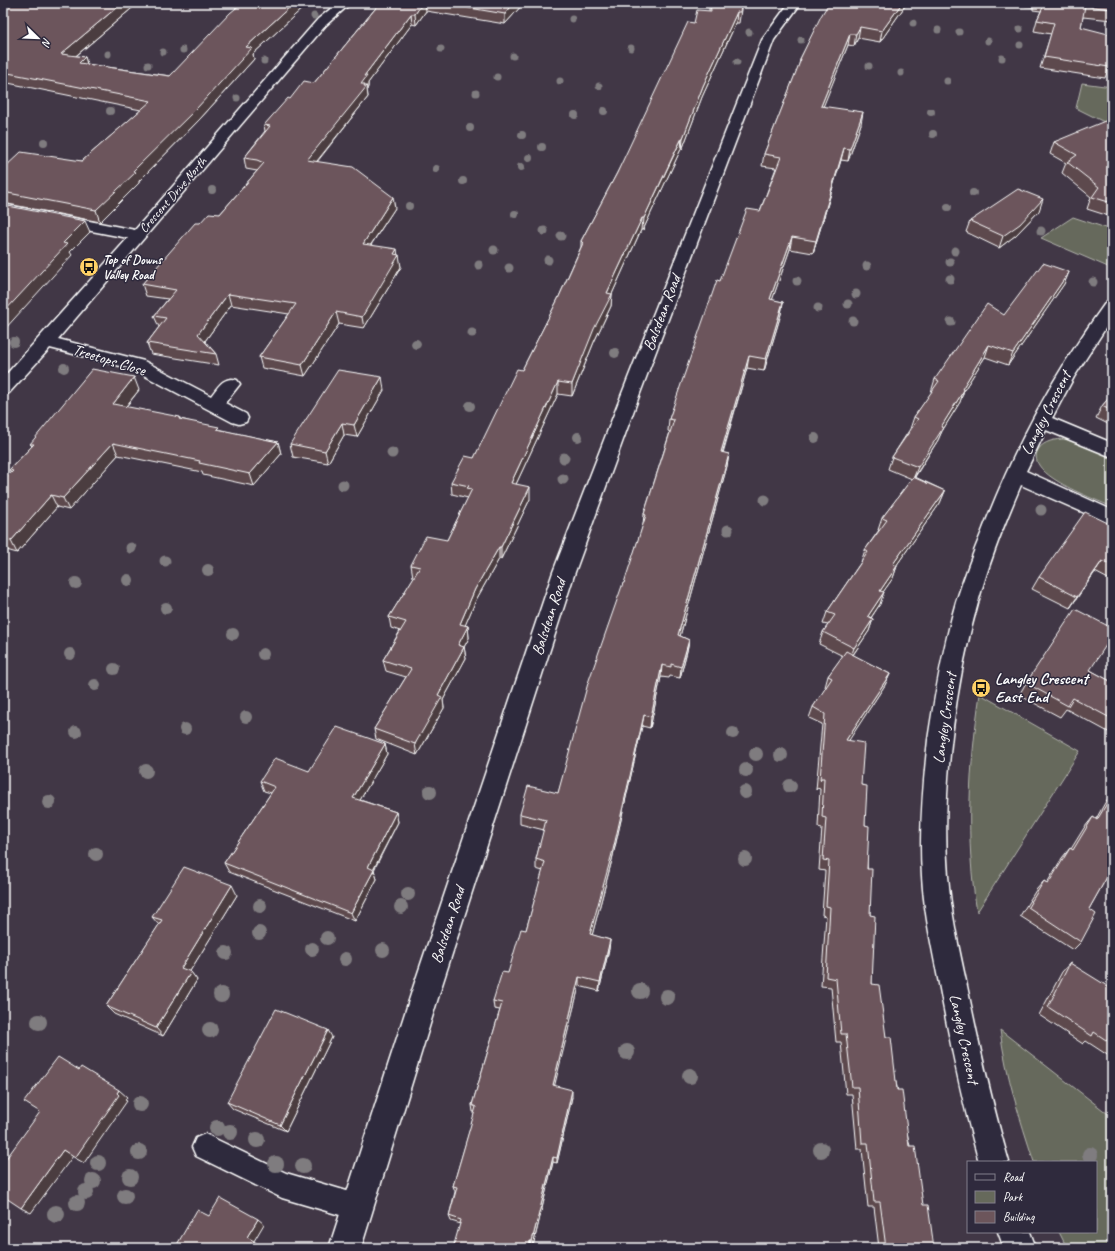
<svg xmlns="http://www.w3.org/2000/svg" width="1115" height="1251" viewBox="0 0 1115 1251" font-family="Caveat,sans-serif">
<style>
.green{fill:#66695b;stroke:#b2b4ad}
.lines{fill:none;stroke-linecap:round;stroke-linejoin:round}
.lane-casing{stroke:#fff;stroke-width:3}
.street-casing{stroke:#fff;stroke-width:3}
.lane{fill:#2f2a3d;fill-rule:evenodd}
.street{fill:#2f2a3d;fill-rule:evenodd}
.tree{fill:#7f7c7f}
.wall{fill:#5d494e;stroke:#fff}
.shaded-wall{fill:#4c3c40;stroke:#fff}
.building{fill:#6c555b;stroke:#fff}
.labels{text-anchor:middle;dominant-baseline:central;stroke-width:3;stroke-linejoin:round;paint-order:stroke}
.far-street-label{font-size:13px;fill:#fff;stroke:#2f2a3d}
.far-poi-label{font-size:13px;font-weight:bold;fill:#fff;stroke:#2f2a3d;text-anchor:start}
.street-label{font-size:16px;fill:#fff;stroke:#2f2a3d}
.poi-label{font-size:16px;font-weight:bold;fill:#fff;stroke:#2f2a3d;text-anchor:start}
</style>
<rect width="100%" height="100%" fill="#413746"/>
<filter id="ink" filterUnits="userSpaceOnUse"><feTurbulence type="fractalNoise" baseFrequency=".025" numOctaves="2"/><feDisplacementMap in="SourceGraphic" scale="8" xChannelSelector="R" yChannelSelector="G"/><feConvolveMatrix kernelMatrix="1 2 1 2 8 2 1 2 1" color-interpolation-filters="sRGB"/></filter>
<g filter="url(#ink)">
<!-- green -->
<path class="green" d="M1082,83L1112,87V126L1076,108Z
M1073,217L1112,230V263L1108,267L1041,238Z
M1065,439L1071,440L1112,456V507C1096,499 1024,475 1038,450C1043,441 1056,439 1065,439Z
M980,694L1080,751L977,912C965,840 969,767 980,694Z
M1000,1030L1112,1117V1248H1067L1059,1232H1096V1162H1034C1020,1119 1006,1076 1000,1030Z"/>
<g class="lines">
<!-- lane casing -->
<g class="lane-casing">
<path id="lane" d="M205,1134L286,1173L367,1197L370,1207L367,1217L357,1220L282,1198L196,1156L192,1147L196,1138Z"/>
</g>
<!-- street casing -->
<g class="street-casing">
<path id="street" d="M338,3H351L326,25L58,339L144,361L211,396C219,386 224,376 237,380L240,384L225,403L246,414L248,418L246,422L239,424L232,422L132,369L50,348L9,393L3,395V378L128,238L3,214V204L135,230L318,19Z
M789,3H801L774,40L639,396L575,572L442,985L361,1248H329L414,985L553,572L621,396L762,40Z
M1112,301V318L1074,377L1052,418L1112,443V457L1046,430L1026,471L1112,510V525L1021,485C1005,522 990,560 979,599C955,682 941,790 948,876C951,913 959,949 967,986C979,1045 992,1104 1009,1162H979C963,1105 951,1047 940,989C933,951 924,914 922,876C919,831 923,785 928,740C935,694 943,647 956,602C964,577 973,553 983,529C1015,446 1053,375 1106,302Z
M998,1232H1030L1036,1248H1004Z"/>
</g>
<!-- lane -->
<use href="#lane" class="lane"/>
<!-- street -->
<use href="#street" class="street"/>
</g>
<!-- trees -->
<g class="tree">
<circle cx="314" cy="16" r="3.5"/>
<circle cx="572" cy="19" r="3.5"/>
<circle cx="913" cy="23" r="3.5"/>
<circle cx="1020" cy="29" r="3.5"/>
<circle cx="938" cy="30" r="3.5"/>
<circle cx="749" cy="32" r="3.5"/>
<circle cx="959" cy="32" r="3.5"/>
<circle cx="801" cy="40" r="3.5"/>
<circle cx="988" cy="41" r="3.5"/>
<circle cx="1020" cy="45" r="3.5"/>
<circle cx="631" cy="48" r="3.5"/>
<circle cx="441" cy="49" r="3.5"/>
<circle cx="183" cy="50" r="3.5"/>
<circle cx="163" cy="52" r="3.5"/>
<circle cx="108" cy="54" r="3.5"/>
<circle cx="513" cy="56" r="3.5"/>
<circle cx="1002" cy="58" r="3.5"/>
<circle cx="264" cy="61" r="3.5"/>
<circle cx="737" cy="62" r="3.5"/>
<circle cx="148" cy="65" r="3.5"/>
<circle cx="869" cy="66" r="3.5"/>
<circle cx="901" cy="73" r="3.5"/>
<circle cx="497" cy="77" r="3.5"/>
<circle cx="560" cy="81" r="3.5"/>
<circle cx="947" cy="81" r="3.5"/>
<circle cx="599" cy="86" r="3.5"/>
<circle cx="476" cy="93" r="3.5"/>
<circle cx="237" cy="98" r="3.5"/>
<circle cx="110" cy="111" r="4"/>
<circle cx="604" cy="111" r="4"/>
<circle cx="931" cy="112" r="4"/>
<circle cx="575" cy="115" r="4"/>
<circle cx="470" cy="128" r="4"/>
<circle cx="933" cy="134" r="4"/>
<circle cx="522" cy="135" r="4"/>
<circle cx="44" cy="142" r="4"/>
<circle cx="542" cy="147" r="4"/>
<circle cx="529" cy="158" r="4"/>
<circle cx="521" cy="167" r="4"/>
<circle cx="436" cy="169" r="4"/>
<circle cx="463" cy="181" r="4"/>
<circle cx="212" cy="190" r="4"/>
<circle cx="973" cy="193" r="4"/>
<circle cx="409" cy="206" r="4"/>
<circle cx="948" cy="207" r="4"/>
<circle cx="515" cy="214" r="4"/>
<circle cx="544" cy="231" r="4.5"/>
<circle cx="1041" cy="231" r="4.5"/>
<circle cx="561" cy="236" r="4.5"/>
<circle cx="494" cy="250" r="4.5"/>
<circle cx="955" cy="251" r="4.5"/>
<circle cx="548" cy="260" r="4.5"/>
<circle cx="950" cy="262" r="4.5"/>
<circle cx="479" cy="265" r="4.5"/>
<circle cx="867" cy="266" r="4.5"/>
<circle cx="509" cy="268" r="4.5"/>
<circle cx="950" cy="279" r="4.5"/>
<circle cx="797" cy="281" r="4.5"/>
<circle cx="1093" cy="282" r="4.5"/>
<circle cx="856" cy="294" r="4.5"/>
<circle cx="848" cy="304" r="4.5"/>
<circle cx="818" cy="308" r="4.5"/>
<circle cx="853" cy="321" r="4.5"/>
<circle cx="951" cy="322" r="4.5"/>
<circle cx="472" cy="333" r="4.5"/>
<circle cx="14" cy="342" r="5"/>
<circle cx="416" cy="344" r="5"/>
<circle cx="615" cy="353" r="5"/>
<circle cx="64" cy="368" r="5"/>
<circle cx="470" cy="406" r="5"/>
<circle cx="578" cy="437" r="5"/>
<circle cx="815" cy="438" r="5"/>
<circle cx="392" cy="453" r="5.5"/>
<circle cx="564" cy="458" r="5.5"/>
<circle cx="563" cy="479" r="5.5"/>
<circle cx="343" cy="485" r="5.5"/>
<circle cx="765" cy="500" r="5.5"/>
<circle cx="1041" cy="510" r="5.5"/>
<circle cx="728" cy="530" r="5.5"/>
<circle cx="131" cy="548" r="5.5"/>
<circle cx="165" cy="561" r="5.5"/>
<circle cx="208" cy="570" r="6"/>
<circle cx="128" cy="580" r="6"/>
<circle cx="76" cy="583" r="6"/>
<circle cx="166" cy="608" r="6"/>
<circle cx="233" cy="634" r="6"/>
<circle cx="70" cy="654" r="6"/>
<circle cx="263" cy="654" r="6"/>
<circle cx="114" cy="669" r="6"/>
<circle cx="95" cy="685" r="6"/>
<circle cx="246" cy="717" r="6"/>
<circle cx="185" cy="729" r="6"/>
<circle cx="76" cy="732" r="6"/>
<circle cx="733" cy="733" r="6"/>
<circle cx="756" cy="754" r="7"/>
<circle cx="781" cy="755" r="7"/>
<circle cx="746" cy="770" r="7"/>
<circle cx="146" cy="771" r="7"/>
<circle cx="790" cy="786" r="7"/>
<circle cx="430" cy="792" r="7"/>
<circle cx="745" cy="792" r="7"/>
<circle cx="49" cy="802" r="7"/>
<circle cx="96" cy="854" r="7"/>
<circle cx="745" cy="859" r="7"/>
<circle cx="408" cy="894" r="7"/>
<circle cx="260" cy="906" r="7"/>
<circle cx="401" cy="907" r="7"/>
<circle cx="259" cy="933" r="7"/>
<circle cx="327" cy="938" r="7"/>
<circle cx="312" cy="949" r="7"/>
<circle cx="383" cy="950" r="7"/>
<circle cx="226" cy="953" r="7"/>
<circle cx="345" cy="959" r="7"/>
<circle cx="640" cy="991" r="8"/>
<circle cx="221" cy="995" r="8"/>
<circle cx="667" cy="997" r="8"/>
<circle cx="39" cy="1022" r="8"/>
<circle cx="210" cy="1030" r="8"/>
<circle cx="627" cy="1052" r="8"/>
<circle cx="690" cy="1076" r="8"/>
<circle cx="140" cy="1104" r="8"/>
<circle cx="217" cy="1128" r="8"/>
<circle cx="230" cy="1132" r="8"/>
<circle cx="257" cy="1140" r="8"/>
<circle cx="821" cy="1150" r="8"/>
<circle cx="139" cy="1152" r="8"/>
<circle cx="1090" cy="1155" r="8"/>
<circle cx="98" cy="1163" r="8"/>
<circle cx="276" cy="1164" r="8"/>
<circle cx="303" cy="1166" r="8"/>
<circle cx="130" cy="1177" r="8"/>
<circle cx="93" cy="1181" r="8"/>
<circle cx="86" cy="1192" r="8"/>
<circle cx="125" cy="1196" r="8"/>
<circle cx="77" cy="1203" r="8"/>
<circle cx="56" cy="1214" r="9"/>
</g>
<!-- wall -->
<path class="wall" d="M13,3H138L76,56L85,57L87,64L170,76L247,3H308L253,54L254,59L200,119L139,181V183L100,222L3,203V169L82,161L141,110L3,82V11Z
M379,3H529L528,5L523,4L505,24L426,11L416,25L412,24L368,83V87L367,89L368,97L317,162L395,208L371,245L398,255L401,267L364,328L339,324L305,376L262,368L259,357L289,314L231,305L205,341L216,354L219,365L151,354L147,343L159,327L154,316L168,299L146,296L142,284L200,223L220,214L257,171L246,169L244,158L265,131L264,125L290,99L314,83L379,4Z
M709,3H742L739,23H736L702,97L682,150L681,149L672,168L643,230H641L612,294L611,306L594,342L572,396L558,394L516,484L530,499L501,559H499L476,600L465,625L468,626L469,638L464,647L466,658L443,700L444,708L417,755L376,739L374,729L406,677L386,671L383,660L400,631L391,628L389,617L414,577H413L411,565L447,540L468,498L452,494L451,482L474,458L522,370L558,299L581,247V241L617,173L694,23L709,11Z
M829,3H907L880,42L858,38L854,46L848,45L823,106L861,124L848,161L841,160L813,253L790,249L772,300L783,302L781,314L764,371L747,368L723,453L729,454L727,466L680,636L689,640L687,651L680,678L670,676L669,678L661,677L650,728L642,726L612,860L592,935L610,940L609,949L599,991L579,986L554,1085L572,1097L557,1163L553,1162L533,1246L451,1221L449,1216L455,1192V1191L453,1186L475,1112H473L472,1105L500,1010L494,1009L493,1001L508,973L526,930L543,871L536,869V859L544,830L520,824V814L558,793L643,525L644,514L670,432L668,431L669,419L720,281L760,211L776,168L762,166L764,154L799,65L800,59Z
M1025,3H1112V20L1083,17L1081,27L1109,67L1105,78L1040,68L1051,34L1034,31L1037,20L1041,11L1033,10V7L1025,6Z
M1112,124V217L1087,209L1091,197L1062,173L1066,163L1050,154L1054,142Z
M1039,211L1016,235L999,248L966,232L970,221Z
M1069,272L1064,284L1008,365L985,357L964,390L960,402L942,431L938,440L915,477L945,491L940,503L896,566H897L893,578L883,592L880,604L871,618L873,619L869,631L853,655L890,674L885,685L848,741L861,785L865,825L870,915L872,984L886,1037L923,1205L934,1248H879L874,1207H868L862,1149H857L852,1094H846L841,1042H836L831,987L821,986L826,916L822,915L825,871L819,870L822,828L818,827L820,789L817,788L816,790L822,724L809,718L813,707L826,688L825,687L828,676L843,656L819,644L823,632L828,625L823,624L827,612L861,562L865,550L879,530H878L882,518L912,479L888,469L892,457L910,429L914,417L932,392H931L935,379L1004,315Z
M139,390L126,407L181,419L220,430L278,442L281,454L254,486L203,475L202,472L118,455L69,510L57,507L17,553L3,549V481L11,473L9,470L32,446L30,444Z
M384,390L357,437L344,435L328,463L293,457L290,444Z
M1112,394V426L1096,418L1102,406Z
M1112,525V581L1095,572L1070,608L1032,589L1039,577Z
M1090,670L1112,682V734L1066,709L1060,717L1019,695L1026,683Z
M385,744L387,754L360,800L396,812L398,822L374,870L377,879L355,921L229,872L224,863L271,793L264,791L260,781L309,771Z
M1112,794V868L1089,909L1081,942L1073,950L1020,916L1036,890L1044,881L1047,883L1062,858L1070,848L1071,849L1084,828L1093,817L1096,819L1106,801Z
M237,895L190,971L197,980L163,1036L114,1014L106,1006L159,925L152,917Z
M1070,963L1112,995V1058L1086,1041L1083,1044L1039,1015L1062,972Z
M332,1037L286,1131L233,1109L227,1102Z"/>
<!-- shaded-wall -->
<path class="shaded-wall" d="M3,3H13L3,9Z
M122,3H138L65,65L61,54Z
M294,3H308L253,54L254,59L200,119L139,181V183L100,222L96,210L133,171L246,47Z
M423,3H425L426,11L416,25L415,14Z
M514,3H523V4L505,24V14Z
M902,3H907L880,42L882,31Z
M737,12L736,23L702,97L682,150L683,138L703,86Z
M411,14L412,24L368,83V87L367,89L368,97L309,171L307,160L364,76Z
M860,27L858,38L854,46L856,34Z
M850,34L848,45L819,117L821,106Z
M85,57L88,68L79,63Z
M863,112L861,124L848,161L850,149Z
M682,138L681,149L643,230L644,218Z
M844,148L841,160L813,253L816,241Z
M393,197L395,208L364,255L363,244Z
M1043,199L1039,211L1016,235L999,248L1003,236Z
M642,218L641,230L612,294L611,306L594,342L572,396V384L607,293Z
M85,221L90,232L70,252L72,255L4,330L3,329V313L63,243Z
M792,237L790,249L768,312L770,299Z
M397,249L398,257L399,255L401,267L364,328L362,317L394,254Z
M1069,272L1064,284L1008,365L1013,353Z
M228,294L231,305L202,345L198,334Z
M783,302L781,314L764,371L766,359Z
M336,312L339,324L305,376L302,365Z
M989,345L985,357L957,401L962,389Z
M749,356L747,368L719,464L721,452Z
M134,377L139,390L118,416L113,404Z
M382,377L384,390L357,437L354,425Z
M558,382V394L511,495V483Z
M964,390L960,402L942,431L938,440L913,479L918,467L941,427Z
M342,423L344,435L328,463L325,451Z
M278,442L281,454L254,486L250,474Z
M113,443L118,455L69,510L63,498Z
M729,454L727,466L677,647L678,635Z
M530,487V499L501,559V547Z
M945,491L940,503L889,576L893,564Z
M51,495L57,507L17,553L11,541Z
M499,547V559L476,600L461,635L460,624L475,589Z
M1102,561L1095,572L1070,608L1077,597Z
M897,566L893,578L876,602L880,591Z
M884,592L880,604L864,628L868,616Z
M873,619L869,631L850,659L854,648Z
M468,626L469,638L459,656L458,645Z
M689,640L687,651L680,678L681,667Z
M464,647L466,658L443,700L444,708L417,755L415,744L438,695Z
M662,665L661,677L650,728L651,717Z
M890,674L885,685L842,751L846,740Z
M644,715L642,726L612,860L590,943V934Z
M385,744L387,754L356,807L353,798Z
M396,812L398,822L370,876L368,867Z
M374,870L377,879L355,921L351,913Z
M232,885L237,895L187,976L181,968Z
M610,940L609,949L599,991L600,982Z
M191,972L197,980L163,1036L156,1028Z
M579,977V986L553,1092V1085Z
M328,1030L332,1037L286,1131L280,1125Z
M119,1090L127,1097L125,1100L127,1101L84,1163L75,1158Z
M572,1090V1097L557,1163V1158Z
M63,1150L73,1156L31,1213L21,1208Z
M553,1157V1162L533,1246L532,1241Z
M258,1219L264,1224L254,1241L260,1246L258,1248H250L247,1237Z
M530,1241L531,1245L530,1248H529Z"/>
<!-- building -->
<path class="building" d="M13,3H122L61,54L85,57L79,63L170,76L230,13L241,4H245L247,3H294L246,47L252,48L197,108L133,171L136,172L96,210L3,192V169L21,152L82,161L151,101L3,72V11Z
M380,3H423L415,14H411L364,76H367L361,84H365L364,86H367L307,160L353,167L393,197L363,244L397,249L394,254L399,255L362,317L336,312L302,365L259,357L296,304L228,294L198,334L216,354L147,343L166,318L154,316L176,290L142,284L195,223H200L209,213L220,214L264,163L257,160L244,158L270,126L264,125L288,98L290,99L304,81L314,83Z
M440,3H514L505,14Z
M710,3H742L740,12H737L703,86L683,138H682L673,156L644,218H642L607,293L612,294L594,329L572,384L558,382L511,483L530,487L501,547H499L475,589L460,624L468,626L458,645L464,647L438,695L442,697L415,744L374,729L411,669L383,660L406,622L389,617L420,567L411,565L426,536L447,540L472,489L467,488L469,486L451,482L465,456L474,458L517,369L522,370L558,299L583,243L581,241L617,173L688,22L694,23L697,10L711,11Z
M829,3H902L882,31L860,27L856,34H850L821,106L863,112L850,149L844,148L816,241L792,237L770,299L783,302L766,359L749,356L721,452L729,454L678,635L689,640L681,667L671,664V667L662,665L651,717L644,715L613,850L590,934L610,940L600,982L579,977L553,1085L572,1090L557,1158L553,1157L532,1241H530L529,1248H453L461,1220L449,1216L457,1187L453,1186L476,1107L472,1105L502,1003L493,1001L502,972L508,973L521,929L526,930L545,862L536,859L546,820L520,814L528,786L558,793L588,683L623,583H624L646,515L644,514L674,420L669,419L717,280L720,281L747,209L760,211L781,157L764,154L801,59H800L821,16Z
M1045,3H1112V9L1085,6L1081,27L1112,35V47L1109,67L1044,57L1054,23L1037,20Z
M1105,121L1112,124V203L1092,197L1099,187L1067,162L1077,155L1054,142Z
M1018,189L1043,199L1020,224L1003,236L970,221Z
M3,205L85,221L63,243L67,244L3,313Z
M1043,263L1069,272L1013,353L989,345L962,389L964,390L941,427L943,428L918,467L892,457L918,419L914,417L939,381L935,379L987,304L1004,315Z
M92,369L134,377L113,404L180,417L179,419L219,427L217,429L278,442L250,474L199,463L200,461L113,443L63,498L51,495L11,541L3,539V481L13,471L9,470L34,444H30Z
M338,370L382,377L354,425L342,423L325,451L290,444Z
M1112,394V411L1102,406Z
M913,477L945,491L893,564L897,566L880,591L884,592L868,616L873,619L854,648L823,632L835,615L827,612L868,552L865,550L887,520L882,518Z
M1085,512L1112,525V565L1102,561L1077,597L1039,577Z
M1075,609L1112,628V636L1090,670L1112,682V719L1073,698L1068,706L1026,683Z
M846,651L890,674L846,740L864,743L861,785L867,786L865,825L869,826L867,869H872L870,915L875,916L872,984L879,985L886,1037H891L897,1090H902L909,1146H915L923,1205H928L934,1248H886L880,1202H874L868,1143H862L858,1087H852L846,1034H841L836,979L826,977L830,907L826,906L829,861L823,860L826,818L822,817L824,778H821L820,780L825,714L813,707L832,678L828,676Z
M337,727L385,744L353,798L396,812L368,867L374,870L351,913L224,863L275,787L260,781L275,758L309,771Z
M1112,795V868L1089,909L1096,914L1081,942L1028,907L1044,881L1048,884L1070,848L1073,850L1093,817L1097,820Z
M184,867L232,885L181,968L191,972L156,1028L106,1006L162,920L152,917Z
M1070,963L1112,989V1044L1094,1032L1092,1036L1048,1007Z
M276,1009L328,1030L280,1125L227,1102Z
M58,1057L79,1070L81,1067L119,1090L117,1093L119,1095L75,1158L63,1150L21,1208L3,1196V1163L40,1112L24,1102Z
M220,1198L258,1219L247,1237L254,1241L250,1248H175L197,1210L209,1216Z"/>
</g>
<!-- icons -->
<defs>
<g id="bus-disc" transform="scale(1)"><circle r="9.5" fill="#ffd166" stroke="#2f2a3d"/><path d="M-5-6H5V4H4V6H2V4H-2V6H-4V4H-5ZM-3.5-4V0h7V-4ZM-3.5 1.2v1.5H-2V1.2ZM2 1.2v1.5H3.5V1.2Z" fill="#111"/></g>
</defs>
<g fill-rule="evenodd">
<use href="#bus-disc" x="89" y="267"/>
<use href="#bus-disc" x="981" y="688"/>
</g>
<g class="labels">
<!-- far-street labels -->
<g class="far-street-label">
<text transform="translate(173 195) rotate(-49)">Crescent Drive North</text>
</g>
<!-- far-poi labels -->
<g class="far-poi-label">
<text x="103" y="260">Top of Downs<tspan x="103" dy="15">Valley Road</tspan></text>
</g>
<!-- street labels -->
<g class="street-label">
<text transform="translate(662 313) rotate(-69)">Balsdean Road</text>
<text transform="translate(109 360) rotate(17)">Treetops Close</text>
<text transform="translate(1046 413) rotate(-63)">Langley Crescent</text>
<text transform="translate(549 617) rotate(-72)">Balsdean Road</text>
<text transform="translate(945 718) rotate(-82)">Langley Crescent</text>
<text transform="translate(448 925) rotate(-72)">Balsdean Road</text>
<text transform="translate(964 1039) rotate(78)">Langley Crescent</text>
</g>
<!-- poi labels -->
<g class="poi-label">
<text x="995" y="679">Langley Crescent<tspan x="995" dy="18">East End</tspan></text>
</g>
</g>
<!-- margin -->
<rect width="1115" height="1251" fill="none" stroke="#2f2a3d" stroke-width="16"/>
<rect x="8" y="8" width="1099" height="1235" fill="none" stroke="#fff" stroke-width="1.5" filter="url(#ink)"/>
<!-- legend -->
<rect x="967" y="1161" width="130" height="72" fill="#2f2a3d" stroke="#827f8b"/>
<rect x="975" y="1174" width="20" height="6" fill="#2f2a3d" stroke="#827f8b"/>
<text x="1003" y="1181" font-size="12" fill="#ffffff">Road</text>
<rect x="975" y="1191" width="20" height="12" fill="#66695b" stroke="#827f8b"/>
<text x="1003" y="1201" font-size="12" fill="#ffffff">Park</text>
<rect x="975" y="1211" width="20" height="12" fill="#6c555b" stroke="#827f8b"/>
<text x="1003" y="1221" font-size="12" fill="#ffffff">Building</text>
<!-- north arrow -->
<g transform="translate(38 38) rotate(113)" stroke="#2f2a3d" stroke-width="3" paint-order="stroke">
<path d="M0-3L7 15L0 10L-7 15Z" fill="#ffffff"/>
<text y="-6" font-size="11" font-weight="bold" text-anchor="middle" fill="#ffffff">N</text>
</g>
</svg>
